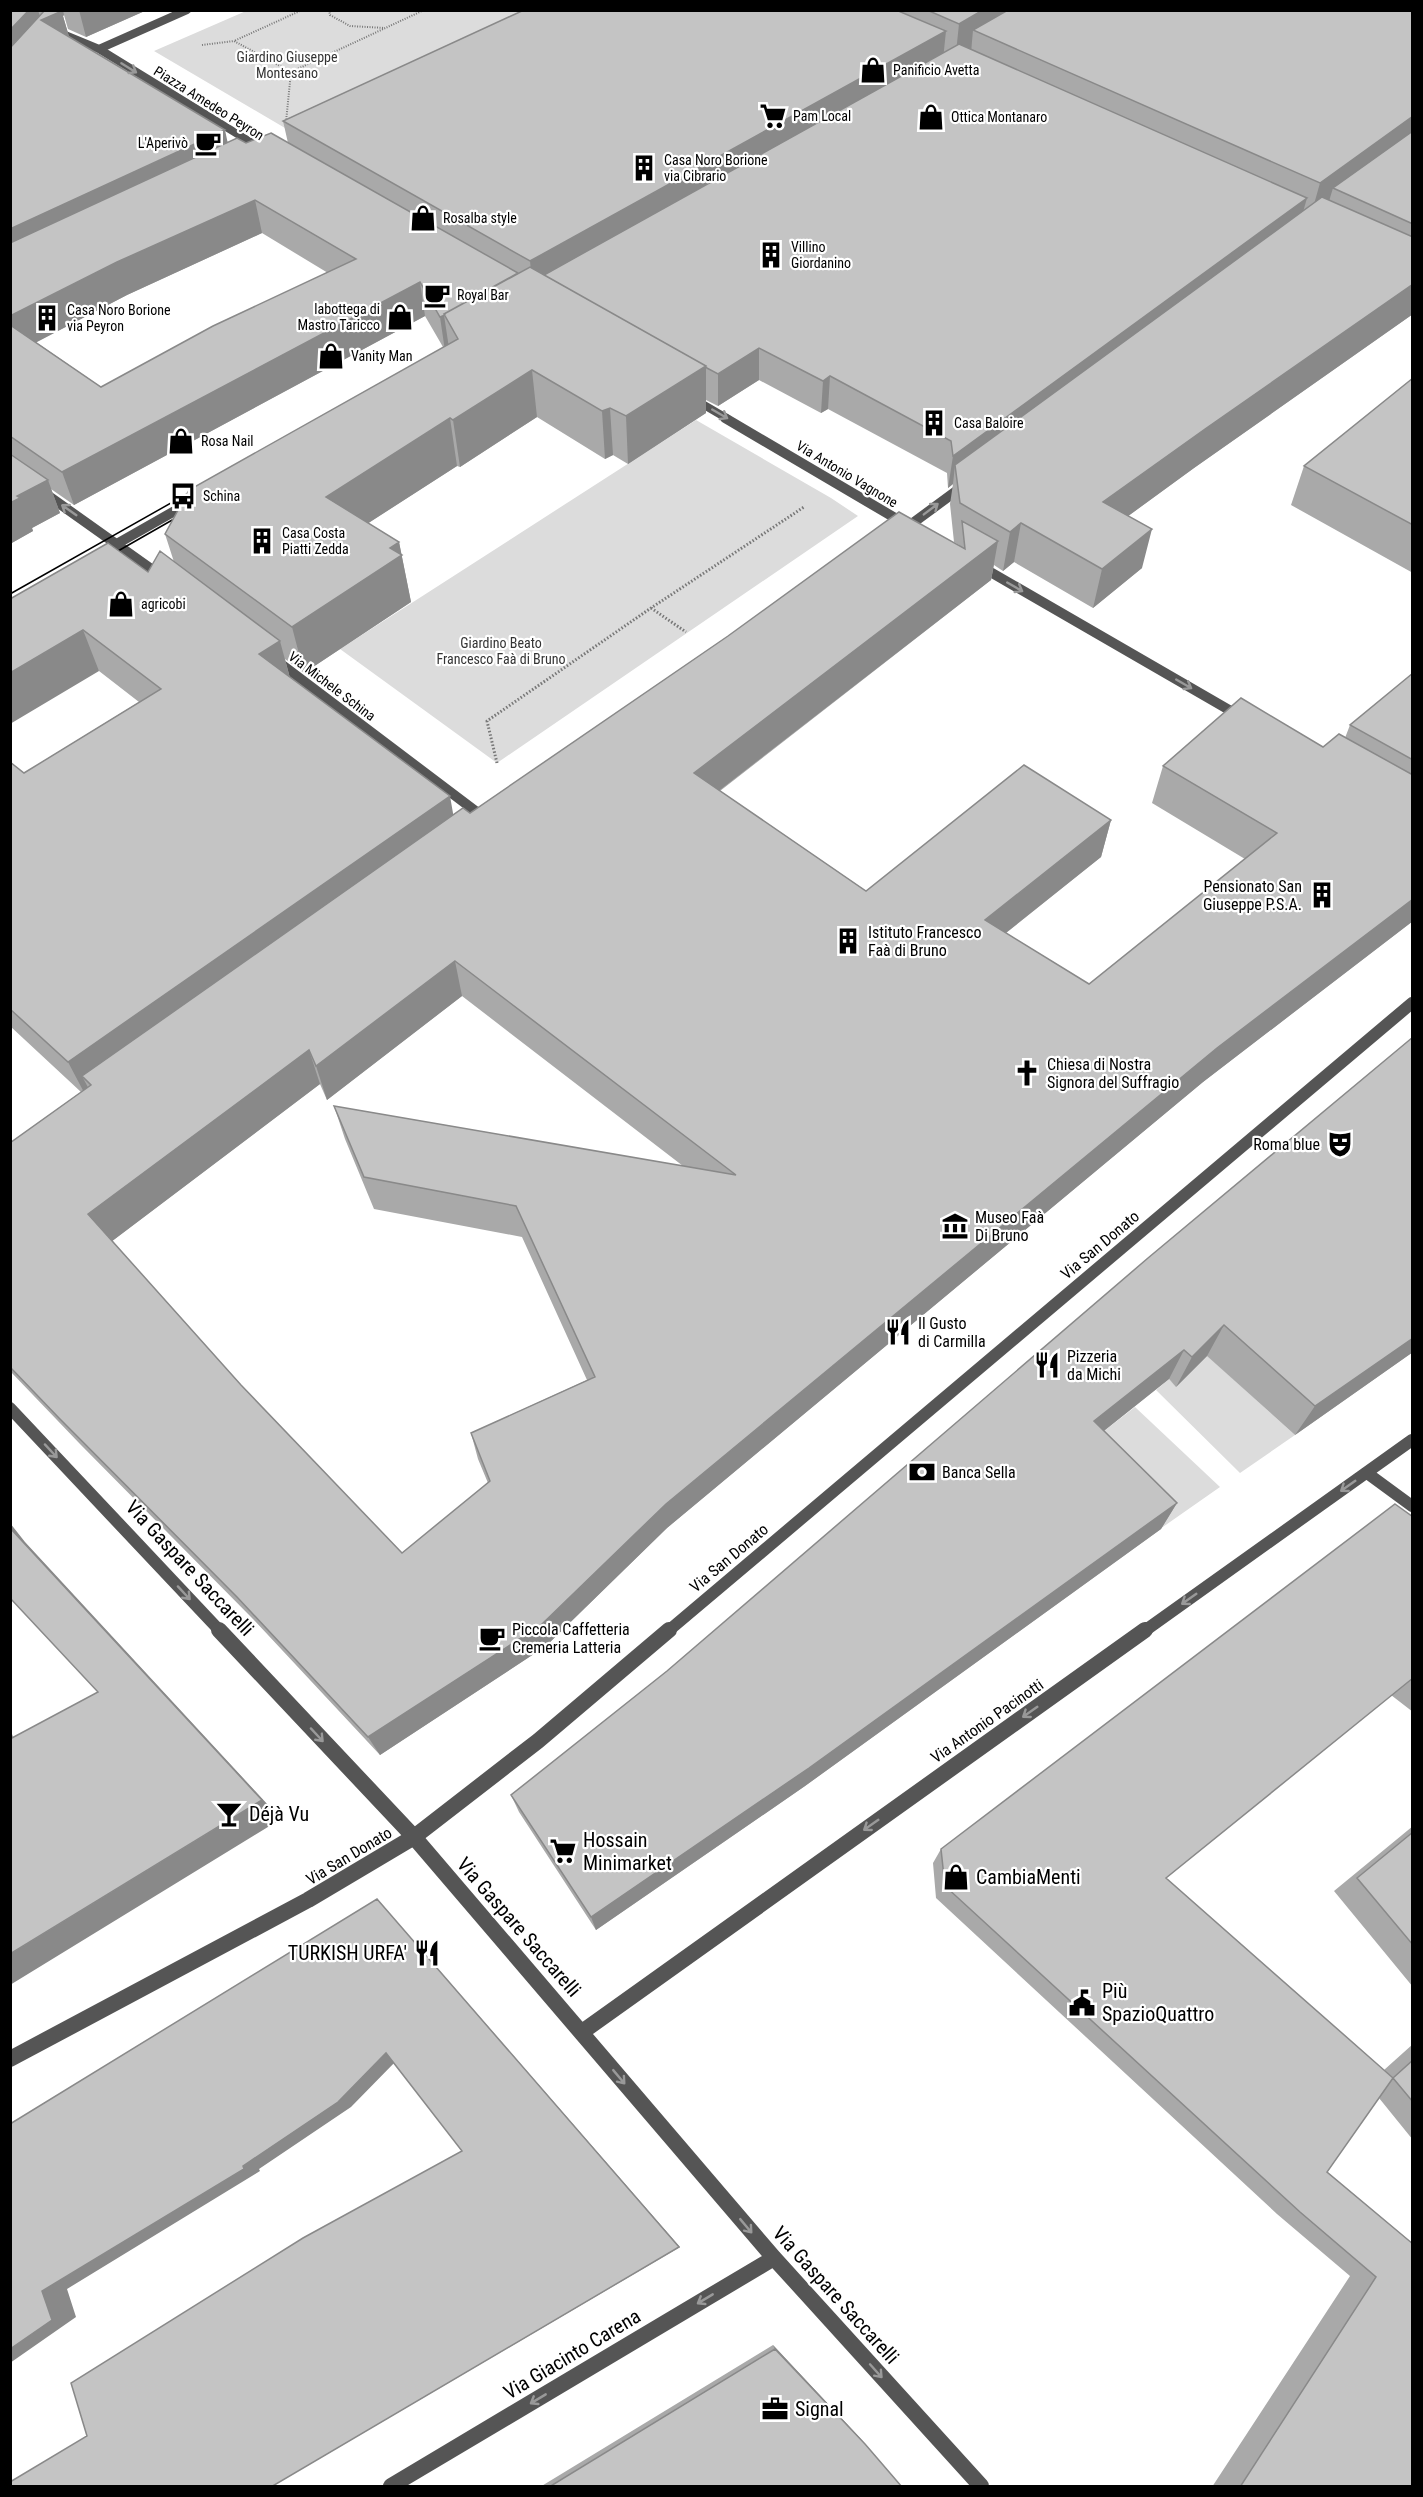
<svg xmlns="http://www.w3.org/2000/svg" width="1423" height="2497" viewBox="0 0 1423 2497" font-family="'Roboto Condensed',sans-serif">
<style>
.green{fill:#dcdcdc}
.lines{fill:none;stroke-linecap:round;stroke-linejoin:round}
.path-far1{stroke:#777;stroke-width:2;stroke-dasharray:1 1.5;stroke-linecap:butt}
.path{stroke:#777;stroke-width:3;stroke-dasharray:1.5 2;stroke-linecap:butt}
.minor-far3{stroke:#555;stroke-width:8}
.minor-far2{stroke:#555;stroke-width:10}
.minor-far1{stroke:#555;stroke-width:12}
.minor{stroke:#555;stroke-width:16}
.tertiary-far2{stroke:#555;stroke-width:10}
.tertiary-far1{stroke:#555;stroke-width:12}
.tertiary{stroke:#555;stroke-width:16}
.tram{stroke:#000;stroke-width:1.5}
.wall{fill:#a9a9a9;fill-rule:evenodd}
.shaded-wall{fill:#898989}
.building{fill:#c4c4c4;stroke:#898989;stroke-width:1.5;fill-rule:evenodd}
.oneway{stroke:#999}
.labels{text-anchor:middle;dominant-baseline:central;stroke-width:4.5;stroke-linejoin:round;paint-order:stroke}
.far-park-label{font-size:14px;fill:#333;stroke:#fff}
.far-poi-label{font-size:14px;fill:#000;stroke:#fff;text-anchor:start}
.far-street-label{font-size:14px;fill:#000;stroke:#fff}
.poi-label{font-size:16px;fill:#000;stroke:#fff;text-anchor:start}
.street-label{font-size:16px;fill:#000;stroke:#fff}
.near-street-label{font-size:20px;fill:#000;stroke:#fff}
.near-poi-label{font-size:20px;fill:#000;stroke:#fff;text-anchor:start}
</style>
<rect width="100%" height="100%" fill="#fff"/>
<!-- green -->
<path class="green" d="M246,11H530L285,128L154,51Z
M696,420L831,498L858,516L497,763L340,649Z
M1202,1351L1295,1435L1240,1473L1156,1390L1169,1379L1176,1386Z
M1135,1407L1220,1487L1160,1529L1081,1449Z"/>
<g class="lines">
<!-- path-far1 -->
<path class="path-far1" d="M302,10L234,41L291,72L424,10
M329,10L330,15L350,26L385,28
M202,45L234,41
M286,122L291,72"/>
<!-- path -->
<path class="path" d="M651,608L686,632
M497,763L487,721L651,608L804,507"/>
<!-- minor-far3 -->
<path class="minor-far3" d="M53,30L99,49L262,149
M99,49L187,10
M692,398L728,419"/>
<!-- minor-far2 -->
<path class="minor-far2" d="M725,418L907,525
M43,492L164,578
M902,531L963,486
M980,566L1243,718
M277,661L486,819"/>
<!-- minor-far1 -->
<path class="minor-far1" d="M10,1408L221,1632
M1367,1473L1412,1506
M1143,1632L1412,1440"/>
<!-- minor -->
<path class="minor" d="M219,1630L414,1837L774,2258L981,2486
M582,2032L1145,1630
M391,2486L774,2258"/>
<!-- tertiary-far2 -->
<path class="tertiary-far2" d="M99,554L194,500"/>
<!-- tertiary-far1 -->
<path class="tertiary-far1" d="M667,1632L1412,1003"/>
<!-- tertiary -->
<path class="tertiary" d="M10,2059L308,1900L414,1837L538,1741L669,1630"/>
<!-- tram -->
<path class="tram" d="M104,559L188,511
M10,594L201,486"/>
</g>
<!-- wall -->
<path class="wall" d="M10,10H147L86,37L68,29L64,15L63,16L69,37L228,142L246,143H288L283,121L524,10H1413V314L1194,468L1128,516L1142,568L1093,608L1014,562L1003,571L994,565L991,580L720,791L866,891L1111,820L1101,857L1006,933L1089,984L1245,859L1152,803L1163,766L1323,747L1345,738L1350,725L1413,673V921L1203,1082L667,1528L546,1646L380,1755L253,1619L80,1444L10,1371V1143L81,1092L10,1026V762L24,773L139,702L99,671L10,599L148,572L174,562L165,534L443,347L425,316L74,505L51,489L60,513L32,528L33,531L10,544ZM262,233L328,273L101,387L36,342L127,295ZM759,380L821,413L828,409L947,473L948,488L953,484L950,504L954,542L959,545L470,813L454,815L290,678L285,659L304,673L411,602L399,542L368,523L457,466L460,467L537,417L605,459L613,455L628,464L706,413V400L718,406ZM462,996L683,1166L334,1106L345,1139L374,1209L522,1237L587,1380L471,1433L478,1459L488,1483L402,1553L241,1385L112,1241L320,1084L327,1100Z
M1413,378V573L1291,505L1304,466Z
M1413,1037V1352L1295,1435L1207,1356L1176,1387L1169,1379L1104,1431L1177,1503L1161,1529L805,1786L596,1930L519,1812L511,1795L667,1671Z
M1413,1517V1712L1391,1695L1166,1878L1384,2070L1413,2044V2140L1379,2098L1327,2172L1413,2244V2487H1212L1350,2276L1277,2214L936,1898L933,1863L941,1849Z
M1413,1826V1987L1334,1891Z
M773,2345L859,2437L902,2487H540Z"/>
<!-- shaded-wall -->
<path class="shaded-wall" d="M29,10H38L41,20L51,10H63L64,15L63,16L71,43L10,74V30Z
M79,10H147L86,37Z
M983,10H1046L973,30L971,53L955,62L959,24Z
M946,31L942,69L534,300L530,261Z
M1413,116V136L1333,188L1327,208L1309,222L1320,183Z
M225,130L232,163L10,268V229Z
M1307,198L1298,230L955,465L953,484L948,488L953,456Z
M255,200L262,233L127,295L16,353L10,339V316L117,262Z
M420,282L425,316L74,505L62,472Z
M1413,284V314L1194,468L1094,541L1103,502L1205,429Z
M444,315L449,348L445,351L440,317Z
M759,348V380L718,406V374Z
M706,366V413L628,464L626,416Z
M532,370L537,417L460,467L453,420Z
M830,376L828,409L821,413L823,381Z
M610,408L613,455L605,459L602,411Z
M450,418L457,466L336,544L326,497Z
M48,480L60,513L32,528L33,531L10,544V503L17,496Z
M1021,523L1014,562L1003,571L1010,532Z
M1152,529L1142,568L1093,608L1102,569Z
M998,541L991,580L694,810V773Z
M399,542L411,602L304,673L292,627L390,548Z
M83,630L99,671L10,724V673Z
M280,641L291,682L259,654Z
M450,796L457,836L82,1076L92,1095L87,1098L68,1062Z
M1111,820L1101,857L978,955L985,920Z
M1413,899V921L1203,1082L667,1528L546,1646L380,1755L368,1737L666,1504L1217,1048Z
M455,961L462,996L327,1100L316,1066Z
M309,1050L320,1084L107,1245L88,1214Z
M1224,1325L1207,1356L1176,1387L1192,1357Z
M1413,1338V1352L1295,1435L1315,1406Z
M1184,1350L1169,1379L1081,1449L1094,1421Z
M1177,1503L1161,1529L805,1786L596,1930L591,1917Z
M10,1523L25,1542L281,1819L10,1985V1954L262,1800L10,1528Z
M10,1727L22,1769L10,1761Z
M377,1899L680,2247L271,2487L679,2247Z
M386,2053L397,2060L351,2107L259,2169L260,2171L67,2289L76,2317L10,2363V2349L42,2291L243,2166Z
M773,2345L859,2437L902,2487L775,2349Z"/>
<!-- building -->
<path class="building" d="M10,10H29L10,30Z
M45,10L62,11L41,20L225,130L10,229V48Z
M524,10H896L946,31L530,261L283,121Z
M927,10H983L959,24Z
M1008,10H1413V116L1320,183L973,30Z
M959,44L1307,198L953,456L951,441L830,376L823,381L759,348L718,374L705,367L706,366L544,275Z
M1413,131V224L1333,188Z
M271,133L518,273L444,314L445,315L440,317L420,282L62,472L10,436V325L101,387L213,326L356,259L255,200L117,262L10,316V243L237,138L246,143Z
M1322,197L1413,237V284L1205,429L1103,502L1152,529L1102,569L1021,523L1010,532L960,503L955,465Z
M530,267L706,366L626,416L610,408L602,411L532,370L453,420L450,418L326,497L399,542L390,548L402,555L292,627L165,534L189,490L458,339L444,314Z
M1413,378V525L1304,466Z
M10,454L48,480L17,496L20,498L10,503Z
M899,512L965,549L962,521L998,541L694,773L866,891L1024,765L1111,820L985,920L1089,984L1277,833L1163,766L1241,698L1323,747L1339,734L1413,775V899L1217,1048L666,1504L541,1625L368,1737L237,1597L59,1418L10,1367V1143L91,1085L82,1076L463,808L470,813L728,636ZM455,961L736,1175L334,1106L364,1177L516,1206L595,1377L471,1433L490,1481L402,1553L241,1385L88,1214L309,1050L316,1066Z
M108,543L148,572L160,551L280,641L259,654L450,796L68,1062L10,1009V762L24,773L161,689L83,630L10,673V599Z
M1413,673V760L1350,725Z
M1413,1037V1338L1315,1406L1224,1325L1192,1357L1184,1350L1094,1421L1177,1503L809,1768L591,1917L511,1795L667,1671L1148,1258Z
M1395,1504L1413,1517V1678L1166,1878L1393,2078L1327,2172L1413,2244V2487H1240L1376,2277L1300,2212L945,1886L941,1849Z
M10,1528L262,1800L10,1954V1739L98,1692L10,1598Z
M1413,1832V1945L1357,1878Z
M377,1899L679,2247L271,2487H10V2482L87,2436L71,2383L303,2238L462,2151L386,2053L338,2102L243,2166L244,2169L42,2291L52,2320L10,2349V2124Z
M1413,2060V2102L1393,2078Z
M775,2349L865,2444L902,2487H549Z"/>
<!-- one-way arrows -->
<defs><path id="oneway-shaft" d="M-6 0H5M1.5-3L5.5 0L1.5 3" fill="none" stroke-width="1.6" stroke-linecap="round" stroke-linejoin="round" transform="scale(1.5)"/></defs>
<g class="oneway">
<use href="#oneway-shaft" transform="translate(129 68) rotate(32)"/>
<use href="#oneway-shaft" transform="translate(720 414) rotate(30)"/>
<use href="#oneway-shaft" transform="translate(931 509) rotate(-37)"/>
<use href="#oneway-shaft" transform="translate(69 510) rotate(-145)"/>
<use href="#oneway-shaft" transform="translate(1015 587) rotate(30)"/>
<use href="#oneway-shaft" transform="translate(1184 684) rotate(30)"/>
<use href="#oneway-shaft" transform="translate(51 1451) rotate(47)"/>
<use href="#oneway-shaft" transform="translate(1348 1486) rotate(145)"/>
<use href="#oneway-shaft" transform="translate(184 1593) rotate(47)"/>
<use href="#oneway-shaft" transform="translate(1189 1599) rotate(145)"/>
<use href="#oneway-shaft" transform="translate(1030 1712) rotate(145)"/>
<use href="#oneway-shaft" transform="translate(317 1735) rotate(47)"/>
<use href="#oneway-shaft" transform="translate(871 1825) rotate(145)"/>
<use href="#oneway-shaft" transform="translate(619 2077) rotate(50)"/>
<use href="#oneway-shaft" transform="translate(746 2226) rotate(50)"/>
<use href="#oneway-shaft" transform="translate(705 2299) rotate(149)"/>
<use href="#oneway-shaft" transform="translate(876 2371) rotate(48)"/>
<use href="#oneway-shaft" transform="translate(538 2399) rotate(149)"/>
</g>
<!-- icons -->
<defs>
<g id="shop-bare" transform="scale(2.07)"><path d="M-5-2.5h2.3a2.7 3.5 0 0 1 5.4 0H5L5.5 6h-11ZM-1.5-2.5h3a1.5 2.3 0 0 0-3 0Z" fill="#000" stroke="#fff" stroke-width="2.5" paint-order="stroke"/></g>
<g id="supermarket-bare" transform="scale(2.07)"><path d="M-6-5.5h2.5l.6 2H6L4.5 2H-2.5L-4.4-4H-6ZM-1.5 3.2a1.3 1.3 0 1 0 .1 0ZM3 3.2a1.3 1.3 0 1 0 .1 0Z" fill="#000" stroke="#fff" stroke-width="2.5" paint-order="stroke"/></g>
<g id="cafe-bare" transform="scale(2.07)"><path d="M-5.5-4.5H6V0H3Q3 3.5 0 3.5H-2.5Q-5.5 3.5-5.5 0ZM3-3.2v2h1.7v-2ZM-6 4.5H4V6H-6Z" fill="#000" stroke="#fff" stroke-width="2.5" paint-order="stroke"/></g>
<g id="building-bare" transform="scale(2.07)"><path d="M-4-6H4V6H1V3H-1V6H-4ZM-2.5-4.3h1.7v1.8h-1.7ZM.8-4.3h1.7v1.8H.8ZM-2.5-1h1.7V.8h-1.7ZM.8-1h1.7V.8H.8Z" fill="#000" stroke="#fff" stroke-width="2.5" paint-order="stroke"/></g>
<g id="bus-bare" transform="scale(2.07)"><path d="M-5-6H5V4H4V6H2V4H-2V6H-4V4H-5ZM-3.5-4V0h7V-4ZM-3.5 1.2v1.5H-2V1.2ZM2 1.2v1.5H3.5V1.2Z" fill="#000" stroke="#fff" stroke-width="2.5" paint-order="stroke"/></g>
<g id="church-bare" transform="scale(2.07)"><path d="M-1.2-6h2.4v3.5h3.3v2.4h-3.3V6h-2.4V-.1h-3.3v-2.4h3.3Z" fill="#000" stroke="#fff" stroke-width="2.5" paint-order="stroke"/></g>
<g id="theatre-bare" transform="scale(2.07)"><path d="M-5-5.5Q0-4 5-5.5V0Q5 5 0 6Q-5 5-5 0ZM-3.3-2.5H-1v1.5H-3.3ZM1-2.5H3.3v1.5H1ZM-2.8 1Q0 5.5 2.8 1Z" fill="#000" stroke="#fff" stroke-width="2.5" paint-order="stroke"/></g>
<g id="museum-bare" transform="scale(2.07)"><path d="M0-6L6-3V-2H-6V-3ZM-5-1h2V3h-2ZM-1-1h2V3h-2ZM3-1h2V3H3ZM-6 4H6V6H-6Z" fill="#000" stroke="#fff" stroke-width="2.5" paint-order="stroke"/></g>
<g id="restaurant-bare" transform="scale(2.07)"><path d="M-5-6h1v4h1v-4h1v4h1v-4h1v5L-1.5 .5V6h-2V.5L-5-1ZM5-6V6H3V1.5H1.5Q1.5-4 5-6Z" fill="#000" stroke="#fff" stroke-width="2.5" paint-order="stroke"/></g>
<g id="bank-bare" transform="scale(2.07)"><path d="M-6-4H6V4H-6ZM0-2.3a2.3 2.3 0 1 0 0 4.6a2.3 2.3 0 1 0 0-4.6Z" fill="#000" stroke="#fff" stroke-width="2.5" paint-order="stroke"/></g>
<g id="bar-bare" transform="scale(2.07)"><path d="M-6-5H6L.8 .8V4.5H3.5V6h-7V4.5H-.8V.8Z" fill="#000" stroke="#fff" stroke-width="2.5" paint-order="stroke"/></g>
<g id="civic-bare" transform="scale(2.07)"><path d="M-.6-6.5H3V-4.5H.6V-3L4-1V1h2V6H-6V1h2V-1L-.6-3ZM-1.2 2.5V6h2.4V2.5Z" fill="#000" stroke="#fff" stroke-width="2.5" paint-order="stroke"/></g>
<g id="office-bare" transform="scale(2.07)"><path d="M-6-3h4V-5.5h4V-3h4V5H-6ZM-1-4.5V-3h2v-1.5ZM-6 0V1H6V0Z" fill="#000" stroke="#fff" stroke-width="2.5" paint-order="stroke"/></g>
</defs>
<g fill-rule="evenodd">
<use href="#shop-bare" x="873" y="70"/>
<use href="#supermarket-bare" x="773" y="116"/>
<use href="#shop-bare" x="931" y="117"/>
<use href="#cafe-bare" x="208" y="143"/>
<use href="#building-bare" x="644" y="168"/>
<use href="#shop-bare" x="423" y="218"/>
<use href="#building-bare" x="771" y="255"/>
<use href="#cafe-bare" x="437" y="295"/>
<use href="#shop-bare" x="400" y="317"/>
<use href="#building-bare" x="47" y="318"/>
<use href="#shop-bare" x="331" y="356"/>
<use href="#building-bare" x="934" y="423"/>
<use href="#shop-bare" x="181" y="441"/>
<use href="#bus-bare" x="183" y="496"/>
<use href="#building-bare" x="262" y="541"/>
<use href="#shop-bare" x="121" y="604"/>
<use href="#building-bare" x="1322" y="895"/>
<use href="#building-bare" x="848" y="941"/>
<use href="#church-bare" x="1027" y="1073"/>
<use href="#theatre-bare" x="1340" y="1144"/>
<use href="#museum-bare" x="955" y="1226"/>
<use href="#restaurant-bare" x="898" y="1332"/>
<use href="#restaurant-bare" x="1047" y="1365"/>
<use href="#bank-bare" x="922" y="1472"/>
<use href="#cafe-bare" x="492" y="1638"/>
<use href="#bar-bare" x="229" y="1814"/>
<use href="#supermarket-bare" x="563" y="1851"/>
<use href="#shop-bare" x="956" y="1877"/>
<use href="#restaurant-bare" x="427" y="1953"/>
<use href="#civic-bare" x="1082" y="2003"/>
<use href="#office-bare" x="775" y="2409"/>
</g>
<g class="labels">
<!-- far-park labels -->
<g class="far-park-label">
<text x="287" y="57">Giardino Giuseppe<tspan x="287" dy="16">Montesano</tspan></text>
<text x="501" y="643">Giardino Beato<tspan x="501" dy="16">Francesco Faà di Bruno</tspan></text>
</g>
<!-- far-poi labels -->
<g class="far-poi-label">
<text x="893" y="70">Panificio Avetta</text>
<text x="793" y="116">Pam Local</text>
<text x="951" y="117">Ottica Montanaro</text>
<text x="188" y="143" text-anchor="end">L'Aperivò</text>
<text x="664" y="160">Casa Noro Borione<tspan x="664" dy="16">via Cibrario</tspan></text>
<text x="443" y="218">Rosalba style</text>
<text x="791" y="247">Villino<tspan x="791" dy="16">Giordanino</tspan></text>
<text x="457" y="295">Royal Bar</text>
<text x="380" y="309" text-anchor="end">labottega di<tspan x="380" dy="16">Mastro Taricco</tspan></text>
<text x="67" y="310">Casa Noro Borione<tspan x="67" dy="16">via Peyron</tspan></text>
<text x="351" y="356">Vanity Man</text>
<text x="954" y="423">Casa Baloire</text>
<text x="201" y="441">Rosa Nail</text>
<text x="203" y="496">Schina</text>
<text x="282" y="533">Casa Costa<tspan x="282" dy="16">Piatti Zedda</tspan></text>
<text x="141" y="604">agricobi</text>
</g>
<!-- far-street labels -->
<g class="far-street-label">
<text transform="translate(209 103) rotate(32)">Piazza Amedeo Peyron</text>
<text transform="translate(847 474) rotate(31)">Via Antonio Vagnone</text>
<text transform="translate(332 686) rotate(37)">Via Michele Schina</text>
</g>
<!-- poi labels -->
<g class="poi-label">
<text x="1302" y="886" text-anchor="end">Pensionato San<tspan x="1302" dy="18">Giuseppe P.S.A.</tspan></text>
<text x="868" y="932">Istituto Francesco<tspan x="868" dy="18">Faà di Bruno</tspan></text>
<text x="1047" y="1064">Chiesa di Nostra<tspan x="1047" dy="18">Signora del Suffragio</tspan></text>
<text x="1320" y="1144" text-anchor="end">Roma blue</text>
<text x="975" y="1217">Museo Faà<tspan x="975" dy="18">Di Bruno</tspan></text>
<text x="918" y="1323">Il Gusto<tspan x="918" dy="18">di Carmilla</tspan></text>
<text x="1067" y="1356">Pizzeria<tspan x="1067" dy="18">da Michi</tspan></text>
<text x="942" y="1472">Banca Sella</text>
<text x="512" y="1629">Piccola Caffetteria<tspan x="512" dy="18">Cremeria Latteria</tspan></text>
</g>
<!-- street labels -->
<g class="street-label">
<text transform="translate(1100 1245) rotate(-40)">Via San Donato</text>
<text transform="translate(729 1558) rotate(-40)">Via San Donato</text>
<text transform="translate(987 1721) rotate(-35)">Via Antonio Pacinotti</text>
<text transform="translate(349 1856) rotate(-31)">Via San Donato</text>
</g>
<!-- near-street labels -->
<g class="near-street-label">
<text transform="translate(190 1568) rotate(47)">Via Gaspare Saccarelli</text>
<text transform="translate(519 1927) rotate(49)">Via Gaspare Saccarelli</text>
<text transform="translate(836 2295) rotate(48)">Via Gaspare Saccarelli</text>
<text transform="translate(572 2354) rotate(-31)">Via Giacinto Carena</text>
</g>
<!-- near-poi labels -->
<g class="near-poi-label">
<text x="249" y="1814">Déjà Vu</text>
<text x="583" y="1840">Hossain<tspan x="583" dy="23">Minimarket</tspan></text>
<text x="976" y="1877">CambiaMenti</text>
<text x="407" y="1953" text-anchor="end">TURKISH URFA'</text>
<text x="1102" y="1991">Più<tspan x="1102" dy="23">SpazioQuattro</tspan></text>
<text x="795" y="2409">Signal</text>
</g>
</g>
<!-- border -->
<rect width="1423" height="2497" fill="none" stroke="#000000" stroke-width="24"/>
</svg>
